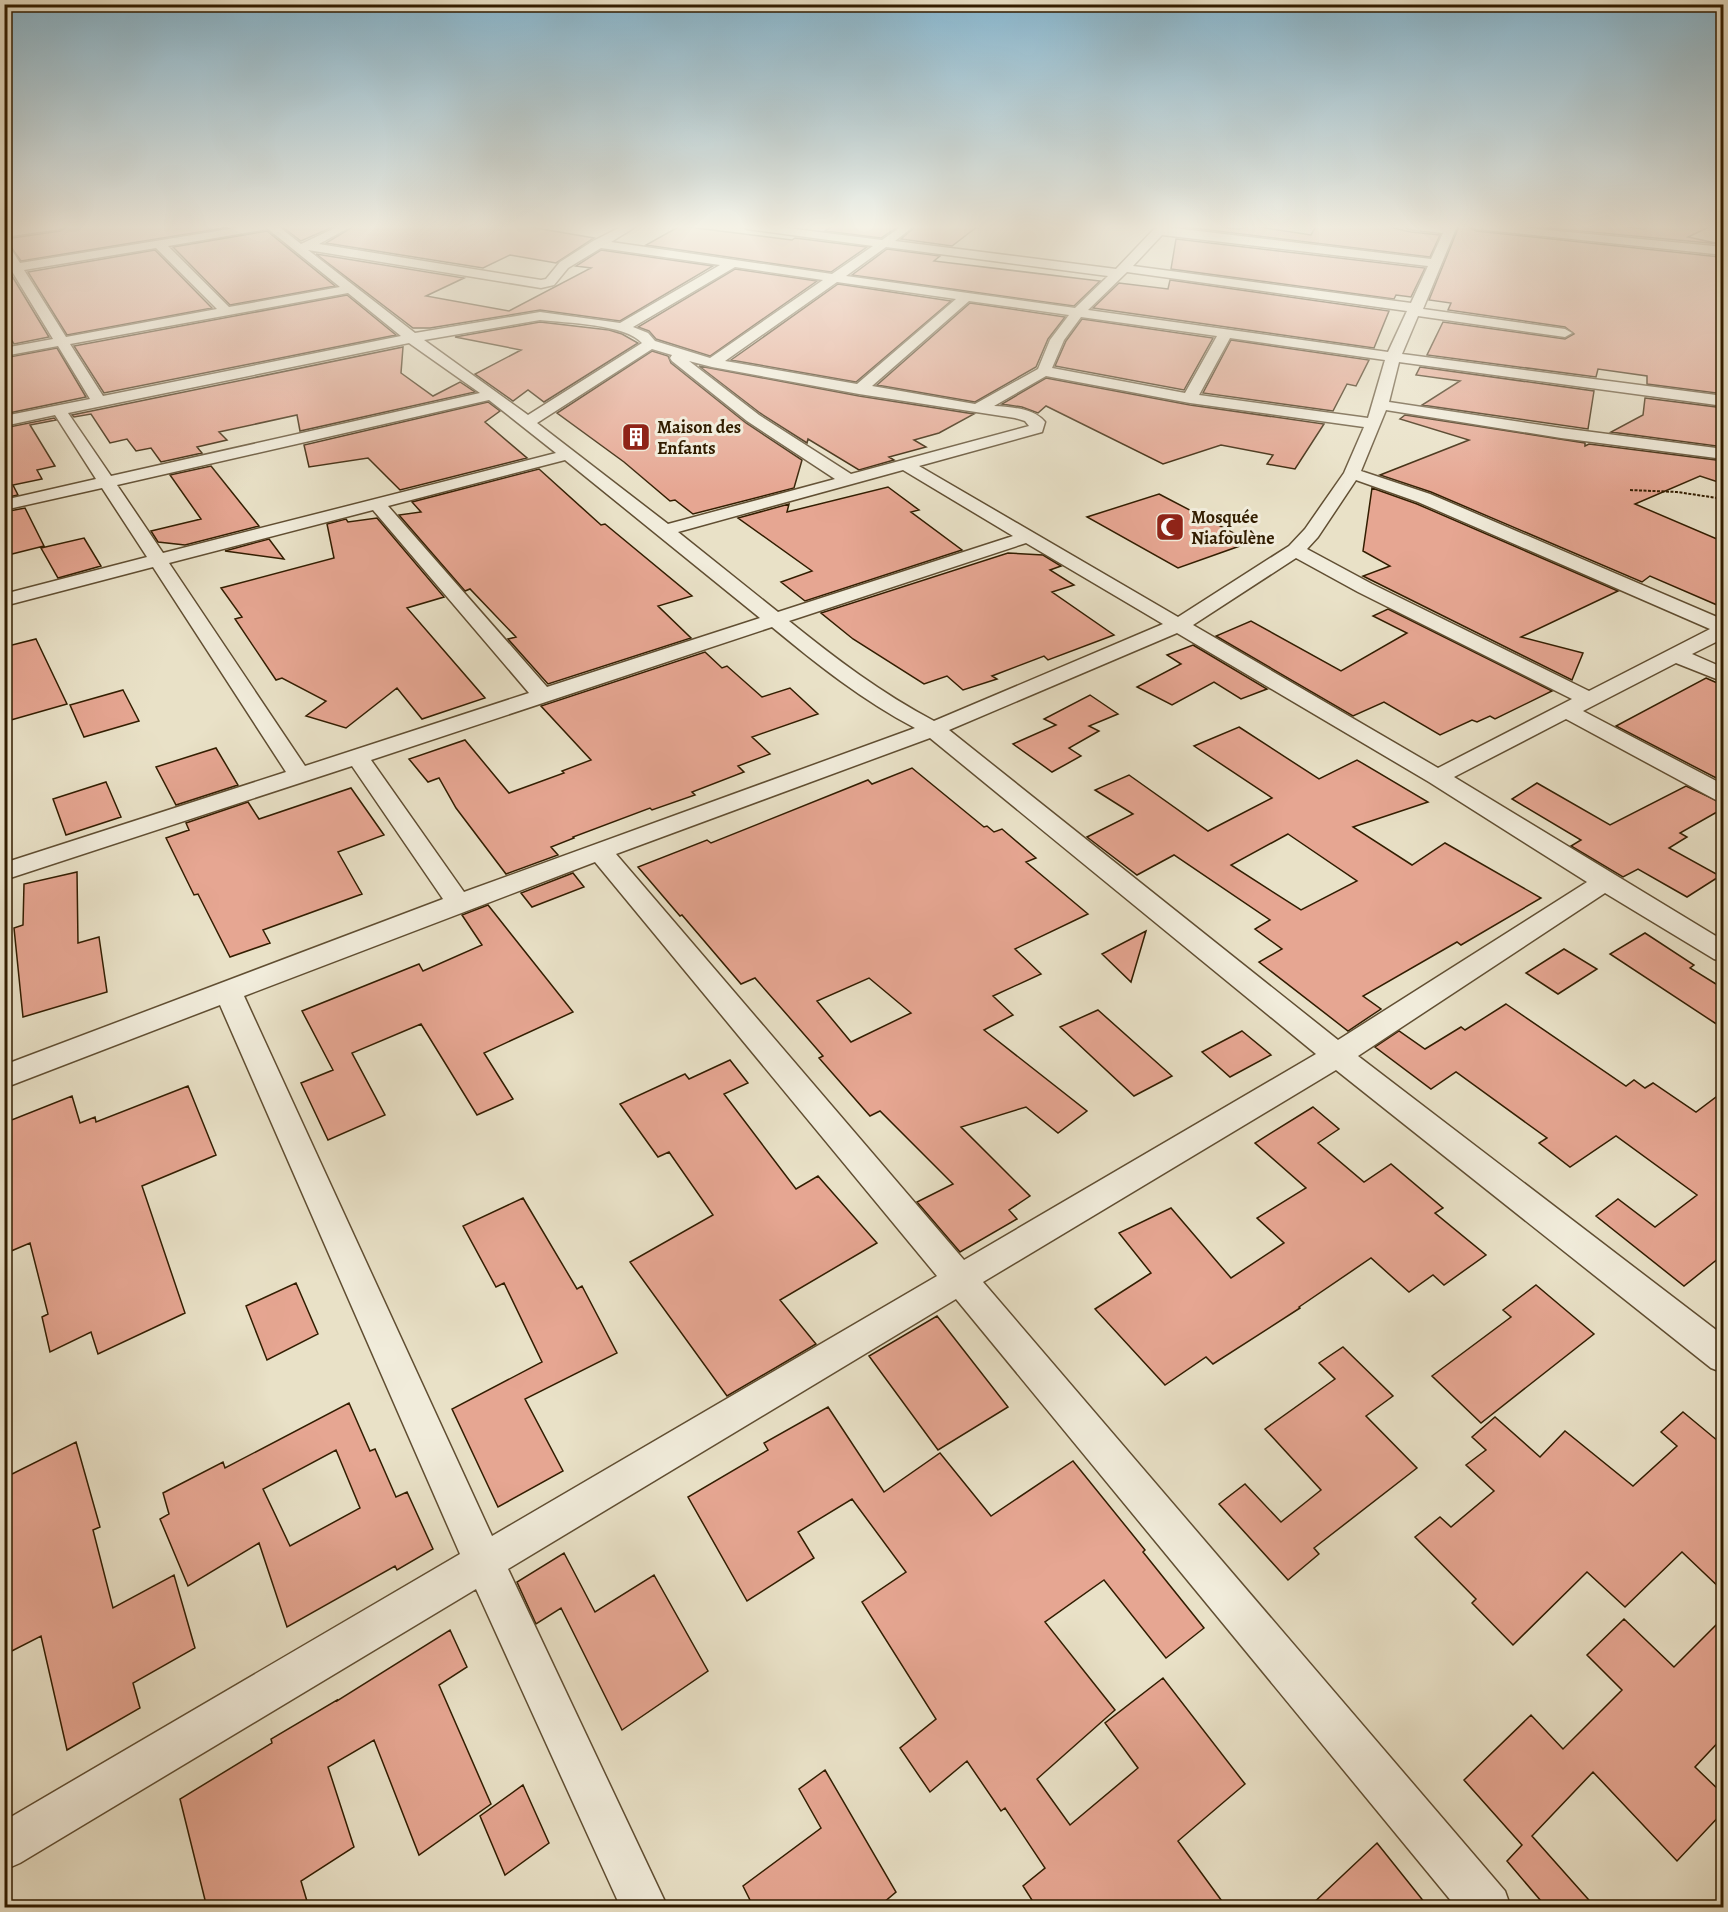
<svg xmlns="http://www.w3.org/2000/svg" width="1728" height="1912" viewBox="0 0 1728 1912" font-family="Alegreya,serif">
<style>
.building{fill:#e6a692;stroke:#321d00;stroke-width:1.5;fill-rule:evenodd}
.lines{fill:none;stroke-linecap:round;stroke-linejoin:round}
.street-casing{stroke:#604e32;stroke-width:3}
.path{stroke:#321d00;stroke-width:2;stroke-dasharray:3 1.5;stroke-linecap:butt}
.street{fill:#f1ecdb;fill-rule:evenodd}
.labels{text-anchor:middle;dominant-baseline:central;stroke-width:6;stroke-linejoin:round;paint-order:stroke}
.far-poi-label{font-size:18px;font-weight:bold;fill:#321d00;stroke:#f1ecdb;text-anchor:start}
</style>
<rect width="100%" height="100%" fill="#e9e1c7"/>
<filter id="stains"><feTurbulence type="fractalNoise" baseFrequency=".00333" numOctaves="4"/><feColorMatrix values="0 0 0 0 .2 0 0 0 0 .09 0 0 0 0 .02 0 0 0 .5 -.17"/></filter>
<radialGradient id="worn" r=".72"><stop offset=".6" stop-color="#630" stop-opacity="0"/><stop offset="1" stop-color="#630" stop-opacity=".3"/></radialGradient>
<!-- building -->
<path class="building" d="M68,226H236L21,261L5,239L60,231Z
M281,226H335L301,241Z
M354,226H524L594,238L556,263L510,255L483,268L326,243Z
M680,226L792,240L795,238L867,247L831,272L646,245Z
M833,226H899L881,238L825,231Z
M916,226H978L952,246L901,239Z
M1177,226H1208L1239,229L1252,226L1311,235L1316,226H1384L1411,232L1440,235L1430,257Z
M1459,226H1468L1476,231L1720,257L1718,297L1724,299V394L1647,384V376L1598,369L1596,377L1427,355L1443,322L1565,339L1574,334L1565,327L1448,310L1451,303L1429,300Z
M1526,226H1615L1643,229L1651,226H1711L1688,237L1720,244Z
M267,231L335,286L230,305L173,247Z
M1176,239L1425,268L1411,297L1396,295L1394,299L1171,269Z
M887,249L940,256L934,261L1100,281L1074,306L852,275Z
M155,250L212,308L67,335L28,272Z
M601,250L713,266L620,321L540,310L430,328H413L316,254L464,278L426,296L509,311L591,268L576,266Z
M735,269L817,281L710,356L656,339L649,331L638,327Z
M9,271L49,337L14,344L4,328V272Z
M1170,280L1389,311L1374,348L1093,308L1119,283L1168,289Z
M838,284L951,301L856,382L731,360Z
M347,295L396,335L104,393L74,346Z
M970,303L1065,317L1048,339L1036,367L975,402L877,385Z
M1082,319L1213,338L1184,390L1055,366L1066,341Z
M540,322L609,330L622,334L638,343L544,402L528,390L513,401L475,374L521,350L455,337Z
M1231,340L1369,360L1356,386L1347,384L1333,411L1203,393Z
M403,347L401,373L433,396L460,382L475,392L300,431L297,415L219,432L227,440L197,447L202,453L161,462L151,448L136,451L127,439L110,443L91,414L74,417L72,415Z
M57,348L86,397L4,414V358Z
M652,351L668,356L671,363L746,423L802,460L794,488L693,514L675,500L670,501L624,462L557,413Z
M699,366L859,396L974,414L939,433L914,440L926,447L889,457L894,460L859,470L808,439L807,443L760,413Z
M1420,367L1594,391L1588,429L1422,405L1460,381L1416,375Z
M1046,378L1190,405L1324,424L1295,469L1267,464L1273,455L1221,445L1163,464L1046,406L1038,413L1022,407L1002,404Z
M1645,398L1724,408V447L1611,432L1643,415Z
M488,402L500,411L485,422L527,458L400,490L368,458L309,467L304,445Z
M1405,415L1585,443V446L1589,444L1724,461V484L1700,476L1635,504L1724,542V608L1650,576L1642,582L1431,492L1380,475L1469,440L1400,419Z
M54,418L56,420L30,425L55,466L37,470L42,479L13,485L18,495L4,498V428Z
M211,466L259,526L185,545L158,542L151,531L201,519L170,475Z
M539,469L601,525L605,524L692,596L658,606L691,638L548,684L508,639L516,637L470,589L465,591L399,515L421,512L412,502Z
M888,487L919,510L911,512L962,550L805,601L781,582L812,571L738,518L789,504L787,512Z
M1372,488L1417,504L1618,591L1521,637L1583,653L1572,680L1363,576L1390,566L1363,551Z
M1159,494L1251,542L1178,568L1087,517Z
M25,508L44,546L4,556V512Z
M377,518L444,597L407,608L485,698L422,719L397,688L346,728L306,716L326,701L282,678L276,680L235,619L242,617L221,588L334,558L327,524L346,519L348,522Z
M84,538L101,566L58,578L41,548Z
M269,539L284,559L225,551Z
M1008,553L1043,555L1061,566L1050,570L1074,585L1052,592L1114,635L1048,660L1044,656L992,676L997,679L963,690L947,676L924,684L853,639L821,613Z
M1388,609L1552,691L1495,719L1490,716L1477,722L1472,720L1440,735L1384,702L1353,716L1216,636L1251,621L1341,671L1407,633L1373,616Z
M36,639L67,704L4,722V647Z
M1193,645L1267,689L1241,699L1214,682L1172,705L1137,687L1181,664L1167,655Z
M705,652L722,668L727,666L762,697L790,688L818,714L752,737L770,754L738,766L744,772L692,792L695,795L652,810L650,808L573,837L574,838L551,847L558,855L506,874L456,808L439,778L428,782L409,759L465,740L509,793L564,773L562,771L591,760L541,706Z
M1706,678L1724,686V782L1616,726Z
M123,690L139,721L84,737L70,705Z
M1090,695L1118,714L1089,726L1099,731L1069,748L1081,756L1052,772L1013,744L1056,725L1044,719Z
M1239,727L1319,779L1357,760L1428,802L1353,827L1412,865L1445,843L1541,898L1461,945L1457,942L1363,996L1381,1009L1348,1031L1259,962L1282,949L1255,929L1270,920L1174,855L1137,875L1087,837L1133,814L1095,790L1129,775L1208,831L1272,798L1194,746ZM1288,834L1357,881L1301,910L1231,865Z
M216,748L238,785L176,805L156,767Z
M912,768L984,827L987,826L994,832L1002,829L1036,858L1026,862L1088,914L1015,949L1041,974L993,996L1013,1015L984,1030L1087,1111L1058,1133L1026,1107L961,1127L1030,1196L1009,1210L1017,1219L960,1252L917,1202L953,1184L880,1111L870,1116L819,1058L823,1056L755,978L741,984L682,915L680,916L638,867L707,840L711,843L868,780L872,784ZM869,978L911,1013L851,1042L817,1001Z
M106,782L121,817L66,835L53,799Z
M1537,783L1610,825L1686,786L1724,804V808L1680,833L1687,837L1669,848L1720,876L1687,897L1638,869L1623,877L1571,846L1581,840L1512,799Z
M351,788L384,835L338,852L362,894L263,930L270,943L230,957L198,894L194,895L166,838L189,830L186,823L248,802L259,819Z
M77,872L78,943L99,937L107,992L23,1017L14,928L23,925L24,884Z
M573,873L584,887L532,907L521,893Z
M488,905L573,1012L484,1053L513,1099L477,1115L421,1024L352,1053L385,1115L328,1140L301,1083L333,1070L302,1011L419,964L423,971L482,945L462,915Z
M1146,931L1131,982L1102,954Z
M1645,933L1694,965L1690,968L1724,989V1029L1610,954Z
M1564,949L1597,969L1558,994L1526,973Z
M1506,1004L1626,1086L1634,1080L1645,1088L1653,1083L1696,1112L1724,1091V1254L1684,1286L1596,1216L1618,1199L1655,1227L1697,1195L1616,1136L1570,1167L1539,1143L1547,1138L1456,1072L1431,1089L1375,1047L1399,1031L1425,1049L1461,1027L1465,1030Z
M1098,1010L1172,1076L1134,1096L1060,1027Z
M1242,1031L1271,1055L1230,1077L1202,1052Z
M730,1060L748,1083L724,1094L796,1189L818,1176L877,1243L780,1300L816,1344L727,1396L630,1262L713,1215L669,1152L658,1157L620,1104L685,1074L689,1079Z
M188,1086L216,1155L142,1186L185,1313L98,1354L91,1332L50,1352L42,1317L48,1314L30,1243L4,1254V1123L72,1096L80,1123L95,1117L96,1122Z
M1313,1107L1339,1129L1318,1143L1364,1182L1391,1164L1443,1208L1435,1213L1486,1255L1444,1285L1433,1275L1409,1292L1371,1258L1299,1307L1300,1308L1213,1364L1206,1357L1165,1385L1095,1309L1151,1273L1119,1233L1171,1208L1231,1278L1284,1243L1257,1218L1306,1188L1255,1143Z
M523,1198L577,1289L582,1286L617,1353L525,1399L563,1471L498,1507L452,1409L542,1362L504,1283L496,1287L463,1226Z
M296,1283L318,1334L267,1360L246,1306Z
M1536,1285L1594,1334L1481,1423L1432,1376L1511,1317L1503,1310Z
M937,1316L1008,1407L938,1450L869,1356Z
M1343,1347L1393,1396L1366,1416L1417,1468L1314,1548L1319,1554L1288,1580L1219,1504L1245,1484L1281,1522L1321,1490L1265,1429L1335,1379L1319,1363Z
M349,1403L370,1451L375,1449L396,1497L407,1492L433,1549L397,1570L395,1566L287,1627L259,1543L188,1586L160,1519L169,1514L163,1493L223,1462L225,1468ZM336,1450L360,1508L290,1546L263,1489Z
M828,1407L884,1492L940,1453L991,1516L1073,1461L1145,1550L1143,1552L1204,1628L1166,1658L1104,1580L1045,1622L1115,1710L1037,1779L1070,1825L1138,1768L1105,1723L1163,1678L1245,1784L1178,1841L1227,1908H1037L1023,1886L1045,1868L1005,1808L1001,1811L967,1761L930,1792L900,1748L936,1719L862,1602L906,1572L852,1499L798,1532L814,1558L747,1601L688,1497L768,1450L764,1443Z
M1683,1412L1724,1446V1592L1682,1552L1625,1607L1587,1572L1513,1645L1472,1603L1476,1599L1415,1537L1440,1517L1451,1527L1494,1491L1466,1465L1486,1450L1472,1437L1495,1417L1540,1457L1565,1431L1633,1486L1677,1446L1661,1432Z
M76,1442L100,1527L93,1530L113,1608L174,1575L195,1648L133,1683L140,1708L67,1750L41,1636L4,1655V1478Z
M564,1553L595,1612L654,1575L708,1671L622,1730L561,1608L536,1624L517,1582Z
M1724,1617V1736L1695,1767L1724,1795V1811L1677,1861L1593,1772L1532,1836L1596,1908H1547L1507,1861L1522,1845L1464,1780L1531,1715L1563,1749L1622,1690L1587,1655L1624,1619L1674,1667Z
M450,1630L467,1667L439,1685L491,1804L419,1855L374,1740L328,1767L354,1847L301,1881L309,1908H207L180,1799L272,1743L271,1739L337,1700V1701Z
M825,1770L896,1892L877,1908H754L743,1886L821,1828L799,1789Z
M523,1785L549,1843L505,1875L480,1816Z
M1377,1843L1429,1908H1308Z"/>
<g class="lines">
<!-- street casing -->
<g class="street-casing">
<path id="street" d="M38,226H66L60,229L4,237V230Z
M248,226H278L301,244L339,226H352L319,244L541,280L546,279L560,262L593,241L623,226H637L611,242L832,274L873,246L747,229L741,226H771L882,240L902,226H914L895,241L1116,269L1157,226L1431,259L1443,233L1409,229L1404,226H1457L1423,309L1565,329L1572,333L1565,337L1418,316L1402,354L1724,396V406L1399,362L1389,402L1561,428L1724,449V459L1561,438L1386,410L1361,471L1430,494L1724,620V638L1692,654L1724,668V682L1676,663L1583,711L1724,785V802L1716,800L1566,719L1454,777L1724,941V962L1714,959L1605,893L1358,1056L1724,1336V1373L1711,1368L1336,1070L983,1282L1505,1891L1511,1908H1457L956,1299L508,1569L668,1908H621L476,1589L20,1863L4,1870V1821L460,1554L220,1005L4,1088V1065L443,899L352,766L4,880V863L286,772L153,567L4,606V594L147,557L102,488L4,510V500L96,479L55,415L4,426V416L90,399L58,346L4,356V348L53,339L4,258V244H8L20,263ZM268,229L340,287L229,307L168,246ZM1162,235L1428,266L1411,303L1133,266ZM886,247L1108,276L1075,308L846,276ZM156,248L217,309L66,337L24,270ZM601,248L720,265L620,323L540,312L415,333L308,250L541,288L554,285L568,268ZM735,267L823,280L710,358L655,341L648,333L633,327ZM1127,272L1407,311L1388,352L1088,310ZM837,282L956,299L857,384L725,361ZM348,293L401,336L103,396L70,344ZM969,301L1069,315L1050,340L1038,369L975,404L872,386ZM1081,317L1217,336L1185,393L1052,368L1064,340ZM540,320C565,323 626,324 642,343L528,415L424,340ZM1230,338L1385,360L1368,418L1199,395ZM409,343L480,393L111,476L68,413ZM652,349L672,355L670,358L672,361L747,421L835,479L668,524L537,423ZM689,361L712,367L859,394L1015,418L1025,421L1029,426L851,474L759,415ZM1046,376L1190,403L1364,427L1344,473L1305,529L1289,546L1178,617L919,466L1042,432L1045,422C1034,408 1010,407 994,406ZM489,400L556,453L163,553L117,485ZM565,460L760,618L547,687L388,506ZM903,470L1013,536L778,612L678,532ZM1356,480L1418,502L1710,629L1589,691L1372,584L1307,549L1318,537ZM373,510L529,693L305,766L169,563ZM1026,543L1163,624L934,721C881,693 836,659 789,621ZM1296,558L1358,592L1572,699L1438,768L1193,625ZM772,627C818,665 862,700 915,728L464,892L371,760ZM1177,633L1429,782L1587,882L1338,1040L949,730ZM930,738L1316,1054L964,1260L616,854ZM595,862L937,1276L492,1536L244,996Z
M1470,226H1507L1724,247V255L1476,229Z"/>
</g>
<!-- path -->
<path class="path" d="M1630,490L1677,492L1724,499"/>
<!-- street -->
<use href="#street" class="street"/>
</g>
<!-- sky -->
<linearGradient id="sky" x2="0" y2="1"><stop stop-color="#88b8d1"/><stop offset="0.46" stop-color="#f5f2e6"/><stop offset="1" stop-color="#f5f2e6" stop-opacity="0"/></linearGradient>
<rect width="1728" height="493" fill="url(#sky)"/>
<!-- icons -->
<defs>
<g id="building-square" transform="scale(1.5)"><rect x="-9" y="-9" width="18" height="18" rx="4" fill="#8f2418" stroke="#f1ecdb"/><path d="M-4-6H4V6H1V3H-1V6H-4ZM-2.5-4.3h1.7v1.8h-1.7ZM.8-4.3h1.7v1.8H.8ZM-2.5-1h1.7V.8h-1.7ZM.8-1h1.7V.8H.8Z" fill="#fff"/></g>
<g id="mosque-square" transform="scale(1.5)"><rect x="-9" y="-9" width="18" height="18" rx="4" fill="#8f2418" stroke="#f1ecdb"/><path d="M3.5-4.9A6 6 0 1 0 3.5 4.9A5 5 0 1 1 3.5-4.9Z" fill="#fff"/></g>
</defs>
<g fill-rule="evenodd">
<use href="#building-square" x="636" y="437"/>
<use href="#mosque-square" x="1170" y="527"/>
</g>
<g class="labels">
<!-- far-poi labels -->
<g class="far-poi-label">
<text x="657" y="427">Maison des<tspan x="657" dy="21">Enfants</tspan></text>
<text x="1191" y="517">Mosquée<tspan x="1191" dy="21">Niafoulène</tspan></text>
</g>
</g>
<!-- margin -->
<rect width="1728" height="1912" fill="none" stroke="#e9e1c7" stroke-width="24"/>
<rect x="6" y="6" width="1716" height="1900" fill="none" stroke="#321d00" stroke-width="3"/>
<rect x="12" y="12" width="1704" height="1888" fill="none" stroke="#321d00" stroke-width="1.5"/>
<rect width="100%" height="100%" filter="url(#stains)"/>
<rect width="100%" height="100%" fill="url(#worn)"/>
</svg>
